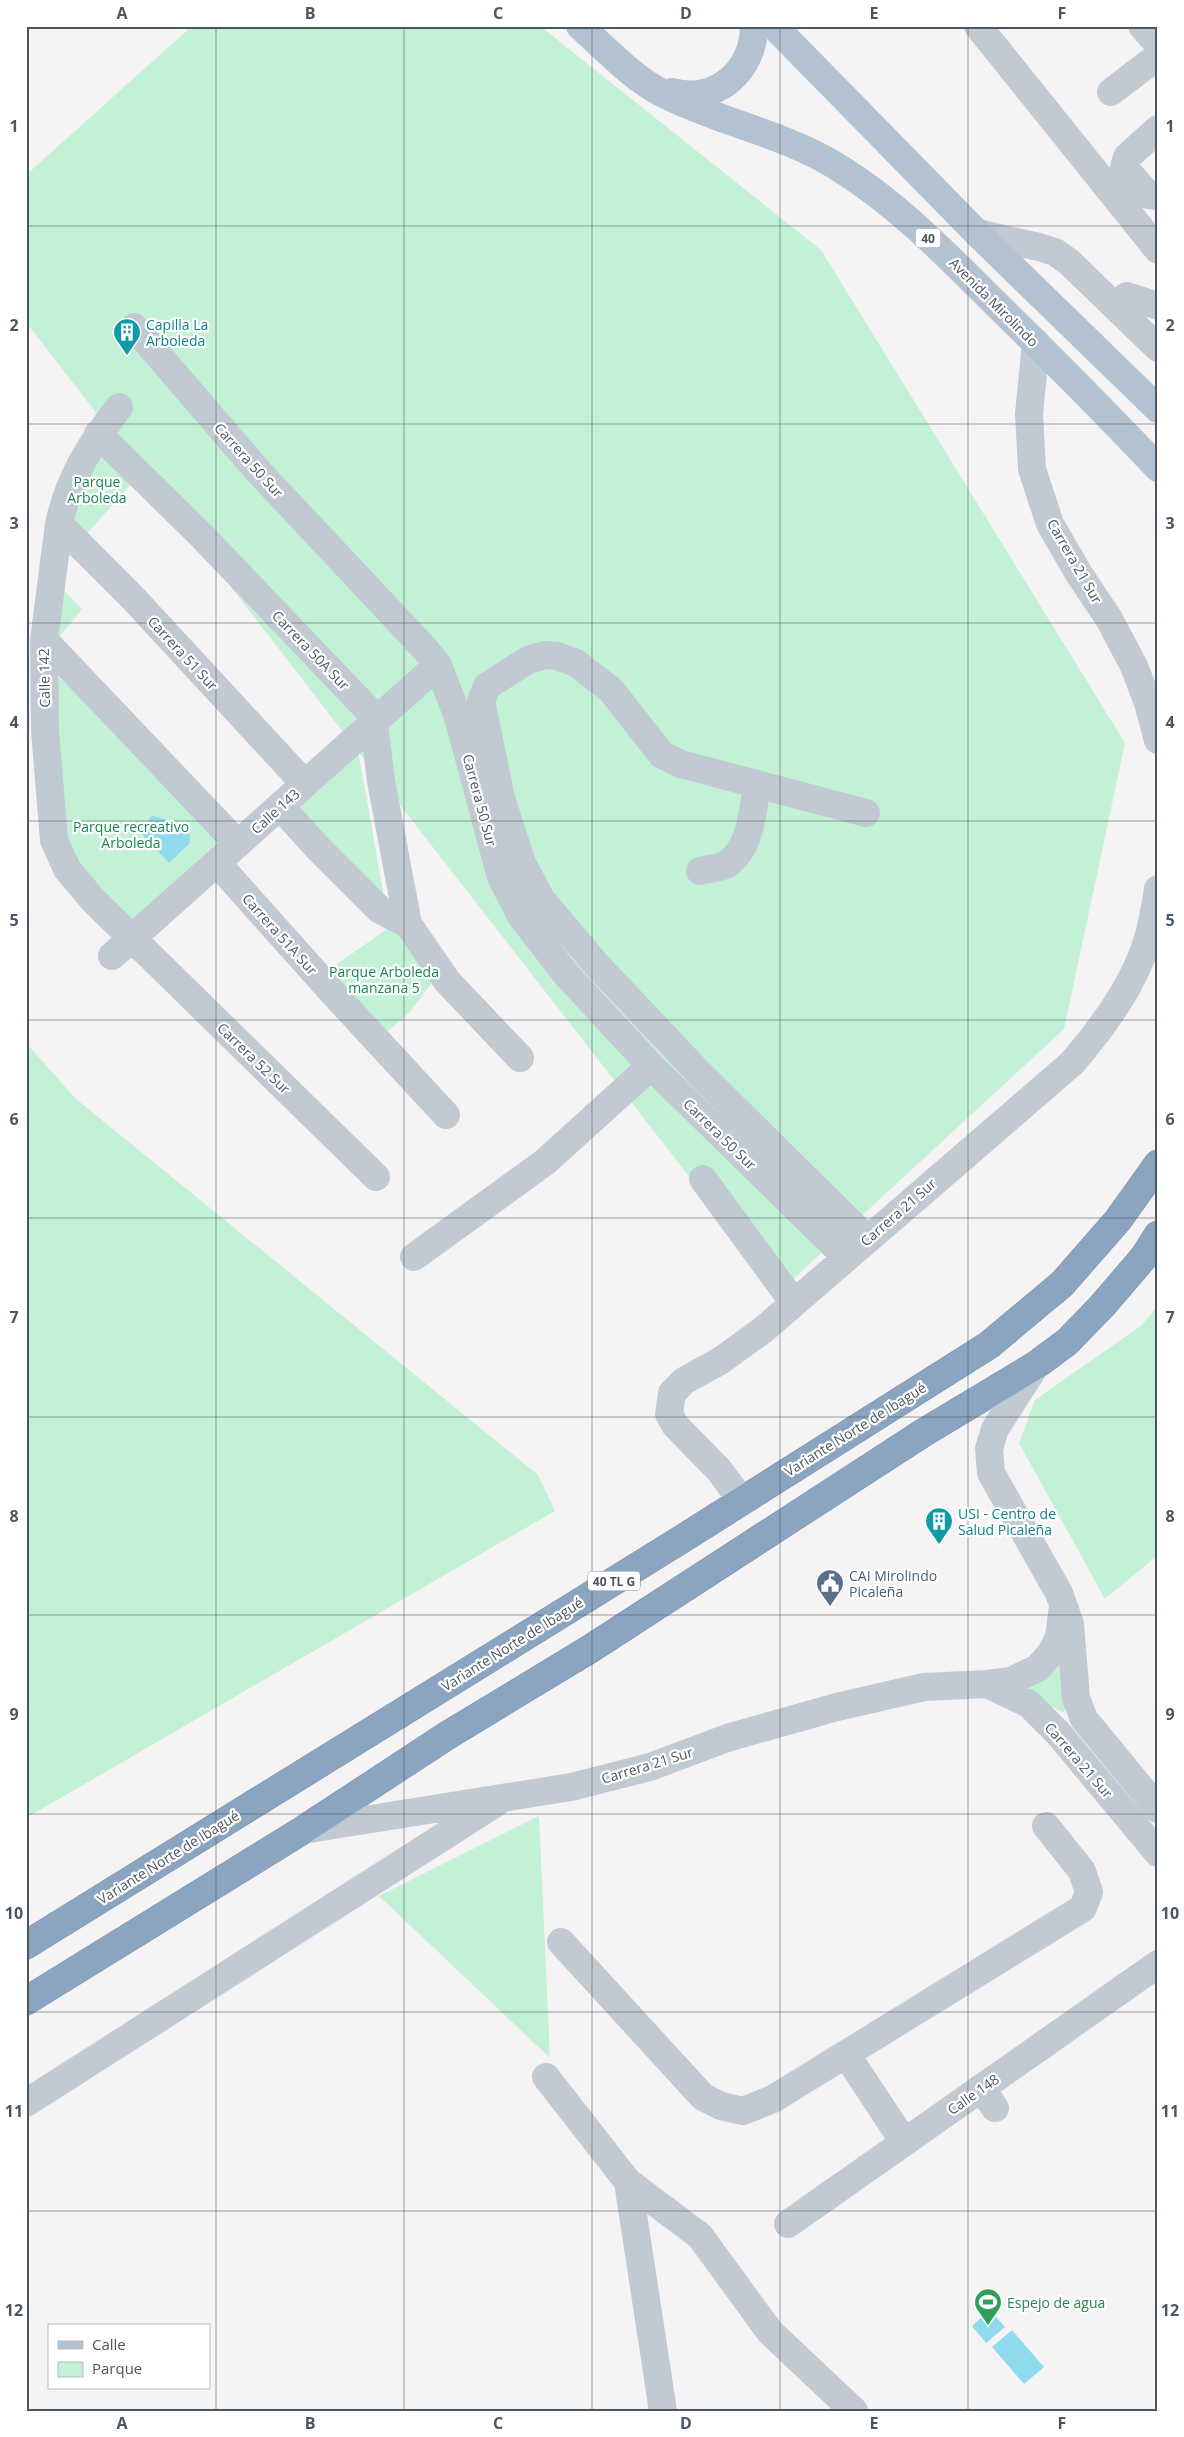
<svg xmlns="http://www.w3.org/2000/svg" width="1184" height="2437" viewBox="0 0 1184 2437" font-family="'Open Sans',sans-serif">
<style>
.green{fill:#c3f1d5}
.water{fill:#90daee}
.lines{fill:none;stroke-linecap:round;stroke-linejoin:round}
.highway-casing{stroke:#7690ad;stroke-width:29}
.minor{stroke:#c1cad2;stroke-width:28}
.major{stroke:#b3c2d1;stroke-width:28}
.highway{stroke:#8ba5c1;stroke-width:28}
.grid{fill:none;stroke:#4a5661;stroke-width:1;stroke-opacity:0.55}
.labels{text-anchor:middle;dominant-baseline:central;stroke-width:4.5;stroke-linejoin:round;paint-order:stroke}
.shield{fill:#fff;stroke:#808990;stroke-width:1}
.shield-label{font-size:12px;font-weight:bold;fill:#4a5661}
.street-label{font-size:14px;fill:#4a5661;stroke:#fff}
.culture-label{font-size:14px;fill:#0d838f;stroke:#fff;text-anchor:start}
.park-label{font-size:14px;fill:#17864f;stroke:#fff}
.service-label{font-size:14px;fill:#4e5e75;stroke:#fff;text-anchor:start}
.leisure-label{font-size:14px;fill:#27864d;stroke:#fff;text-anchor:start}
.neatline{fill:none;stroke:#4a5661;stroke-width:2}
.grid-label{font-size:16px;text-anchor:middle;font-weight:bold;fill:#4a5661}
</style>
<rect width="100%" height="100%" fill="#f5f3f3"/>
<!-- green -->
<path class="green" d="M192,26H540L821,250L1125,743L1064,1029L779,1292L358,751L386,908L287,800L350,741L26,322V175Z
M100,451L131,484L82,539L68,520Z
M56,583L82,609L53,645Z
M64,676L115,734L220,840L128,927L75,859L58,828L47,682Z
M393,925L436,977L409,1013L383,1035L327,971Z
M26,1043L76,1099L538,1475L555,1511L26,1818Z
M1158,1305V1555L1105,1599L1019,1443L1035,1400L1142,1325Z
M1062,1652L1069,1699L1064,1713L1015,1687Z
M539,1816L550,2058L379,1896Z"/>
<!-- water -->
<path class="water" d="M152,816L175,822L189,829L190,843L169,863L139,831Z
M990,2310L1005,2327L986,2343L972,2326Z
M1012,2330L1044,2367L1024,2384L992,2347Z"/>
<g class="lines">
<!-- highway casing -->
<g class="highway-casing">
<path id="highway" d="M26,1945L682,1539L989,1345L1062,1284L1118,1220L1158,1164
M26,2001L303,1830L448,1735L590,1649L923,1433L1036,1365L1067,1342L1102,1306L1144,1257L1158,1235"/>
</g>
<!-- minor -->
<path class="minor" d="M978,26L1158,250
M1142,26L1158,44
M1111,92L1158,56
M1158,129L1127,157L1124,167L1148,195L1155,196L1158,194
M977,233L1039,247L1055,252L1069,262L1158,348
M1127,296L1158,306
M134,327L258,471L425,649L438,665L458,717L501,877L521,916L565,973L651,1066L846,1257
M1036,343L1029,414L1032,469L1050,524L1079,574L1109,619L1134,666L1148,703L1158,740
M119,407C91,444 69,477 59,524L44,640L45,731L54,840L67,869L93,900L376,1177
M98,434L201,535L373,715L381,781L408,924
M59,524L133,598L305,784
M44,640L238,844
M280,806L317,847L380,910L408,924L447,981L520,1058
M866,813L681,764L662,755L611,690L576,663L557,656L545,655L528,660L487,686L481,701L501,798L522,863L541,899L596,964L698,1072L867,1239
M217,863L334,994L446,1115
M700,871C708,869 720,868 727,864C751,848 753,810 757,784
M112,956L438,665
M703,1179L794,1303
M414,1257L545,1162L651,1066
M1036,1365L995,1429L989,1449L991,1473L1059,1593L1070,1624L1076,1698L1084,1719L1158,1809
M742,1501L719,1470L675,1425L669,1414L672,1393L684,1381L720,1361L763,1330L1072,1063C1103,1027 1135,984 1148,938C1153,922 1155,906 1158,889
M987,1684L1029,1704L1058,1733L1158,1853
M303,1830L571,1787L650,1767L727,1738L837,1707L924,1687L987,1684L1011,1681L1038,1668L1051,1653L1059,1637L1063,1606
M561,1942L703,2097L721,2106L743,2111L773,2099L1083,1908L1089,1892L1082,1871L1046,1826
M846,2054L904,2142
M546,2077L628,2182L700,2236L770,2332L854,2411
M981,2088L995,2108
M26,2103L496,1803
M628,2182L663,2411
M788,2224L1158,1964"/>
<!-- major -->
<path class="major" d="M580,26C606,49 631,77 662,93C718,122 782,133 836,166C895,202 944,252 993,301C1049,356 1104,411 1158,468
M774,26L977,233L1158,409
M672,92C717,104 754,70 754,26"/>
<!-- highway -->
<use href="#highway" class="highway"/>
</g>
<!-- grid -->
<path class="grid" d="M216,26V2411M404,26V2411M592,26V2411M780,26V2411M968,26V2411M26,226H1158M26,424H1158M26,623H1158M26,821H1158M26,1020H1158M26,1218H1158M26,1417H1158M26,1615H1158M26,1814H1158M26,2012H1158M26,2211H1158"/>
<!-- icons -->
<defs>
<g id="building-pin" transform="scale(1.4375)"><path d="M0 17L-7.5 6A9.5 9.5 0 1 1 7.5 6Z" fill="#0f9aa8" stroke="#fff"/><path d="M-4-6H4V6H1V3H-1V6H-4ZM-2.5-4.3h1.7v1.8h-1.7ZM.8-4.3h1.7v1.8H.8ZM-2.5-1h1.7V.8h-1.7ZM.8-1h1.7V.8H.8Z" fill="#fff"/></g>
<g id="civic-pin" transform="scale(1.4375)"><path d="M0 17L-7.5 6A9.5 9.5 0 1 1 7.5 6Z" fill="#5c6f8a" stroke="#fff"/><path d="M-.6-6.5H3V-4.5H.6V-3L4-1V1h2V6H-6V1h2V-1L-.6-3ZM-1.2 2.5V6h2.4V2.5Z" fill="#fff"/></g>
<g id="stadium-pin" transform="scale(1.4375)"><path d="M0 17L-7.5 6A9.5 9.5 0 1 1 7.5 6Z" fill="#2e9e5b" stroke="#fff"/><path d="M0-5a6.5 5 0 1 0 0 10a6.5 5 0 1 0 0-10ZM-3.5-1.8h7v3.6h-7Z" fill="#fff"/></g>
</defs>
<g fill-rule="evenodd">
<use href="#building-pin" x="127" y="332"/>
<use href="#building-pin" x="939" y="1521"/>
<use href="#civic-pin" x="830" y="1583"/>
<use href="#stadium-pin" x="988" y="2302"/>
</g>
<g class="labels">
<!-- shield labels -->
<g class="shield">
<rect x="915.5" y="228.5" width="25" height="19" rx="4"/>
<rect x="588" y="1571.5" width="52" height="19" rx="4"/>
</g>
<g class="shield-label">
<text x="928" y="238">40</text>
<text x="614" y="1581">40 TL G</text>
</g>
<!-- street labels -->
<g class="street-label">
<text transform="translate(994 302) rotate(45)">Avenida Mirolindo</text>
<text transform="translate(249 460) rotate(48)">Carrera 50 Sur</text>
<text transform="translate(1075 561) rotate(60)">Carrera 21 Sur</text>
<text transform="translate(311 650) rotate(46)">Carrera 50A Sur</text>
<text transform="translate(183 653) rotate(47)">Carrera 51 Sur</text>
<text transform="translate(44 678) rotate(-91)">Calle 142</text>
<text transform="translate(480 800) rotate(75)">Carrera 50 Sur</text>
<text transform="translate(275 811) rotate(-42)">Calle 143</text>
<text transform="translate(280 934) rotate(48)">Carrera 51A Sur</text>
<text transform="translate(254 1058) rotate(44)">Carrera 52 Sur</text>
<text transform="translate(720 1134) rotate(44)">Carrera 50 Sur</text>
<text transform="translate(898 1212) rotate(-41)">Carrera 21 Sur</text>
<text transform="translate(855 1429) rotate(-32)">Variante Norte de Ibagué</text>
<text transform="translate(512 1644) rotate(-32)">Variante Norte de Ibagué</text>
<text transform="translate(1079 1760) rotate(49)">Carrera 21 Sur</text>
<text transform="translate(647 1765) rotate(-17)">Carrera 21 Sur</text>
<text transform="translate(168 1857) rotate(-32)">Variante Norte de Ibagué</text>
<text transform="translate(973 2094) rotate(-35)">Calle 148</text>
</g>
<!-- culture labels -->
<g class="culture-label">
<text x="146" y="324">Capilla La<tspan x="146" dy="16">Arboleda</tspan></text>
<text x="958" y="1513">USI - Centro de<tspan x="958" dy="16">Salud Picaleña</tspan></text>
</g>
<!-- park labels -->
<g class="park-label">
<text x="97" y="481">Parque<tspan x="97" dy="16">Arboleda</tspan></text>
<text x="131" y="826">Parque recreativo<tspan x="131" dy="16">Arboleda</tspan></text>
<text x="384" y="971">Parque Arboleda<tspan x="384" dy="16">manzana 5</tspan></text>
</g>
<!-- service labels -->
<g class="service-label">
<text x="849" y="1575">CAI Mirolindo<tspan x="849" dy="16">Picaleña</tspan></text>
</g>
<!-- leisure labels -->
<g class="leisure-label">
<text x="1007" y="2302">Espejo de agua</text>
</g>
</g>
<!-- border -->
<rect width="1184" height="2437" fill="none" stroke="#ffffff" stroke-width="55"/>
<!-- legend -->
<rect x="48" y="2324" width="162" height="65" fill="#ffffff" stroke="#b7bbc0"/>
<rect x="58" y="2341" width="25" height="8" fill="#b3c2d1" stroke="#b7bbc0"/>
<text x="92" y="2350" font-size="15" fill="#4a5661">Calle</text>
<rect x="58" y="2362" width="25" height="15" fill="#c3f1d5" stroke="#b7bbc0"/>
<text x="92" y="2374" font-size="15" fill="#4a5661">Parque</text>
<rect x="28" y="28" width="1128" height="2382" class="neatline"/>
<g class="grid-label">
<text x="122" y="19">A</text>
<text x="310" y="19">B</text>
<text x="498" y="19">C</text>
<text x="686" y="19">D</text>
<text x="874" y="19">E</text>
<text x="1062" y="19">F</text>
<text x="14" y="132">1</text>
<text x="1170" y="132">1</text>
<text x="14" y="331">2</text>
<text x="1170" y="331">2</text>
<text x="14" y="529">3</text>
<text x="1170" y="529">3</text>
<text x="14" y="728">4</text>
<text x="1170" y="728">4</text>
<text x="14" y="926">5</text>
<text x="1170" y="926">5</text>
<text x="14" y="1125">6</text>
<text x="1170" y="1125">6</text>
<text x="14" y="1323">7</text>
<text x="1170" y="1323">7</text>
<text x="14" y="1522">8</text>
<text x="1170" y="1522">8</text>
<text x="14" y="1720">9</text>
<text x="1170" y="1720">9</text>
<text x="14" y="1919">10</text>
<text x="1170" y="1919">10</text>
<text x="14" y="2117">11</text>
<text x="1170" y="2117">11</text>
<text x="14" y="2316">12</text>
<text x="1170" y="2316">12</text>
<text x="122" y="2429">A</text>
<text x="310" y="2429">B</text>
<text x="498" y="2429">C</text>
<text x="686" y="2429">D</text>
<text x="874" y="2429">E</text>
<text x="1062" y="2429">F</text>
</g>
</svg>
